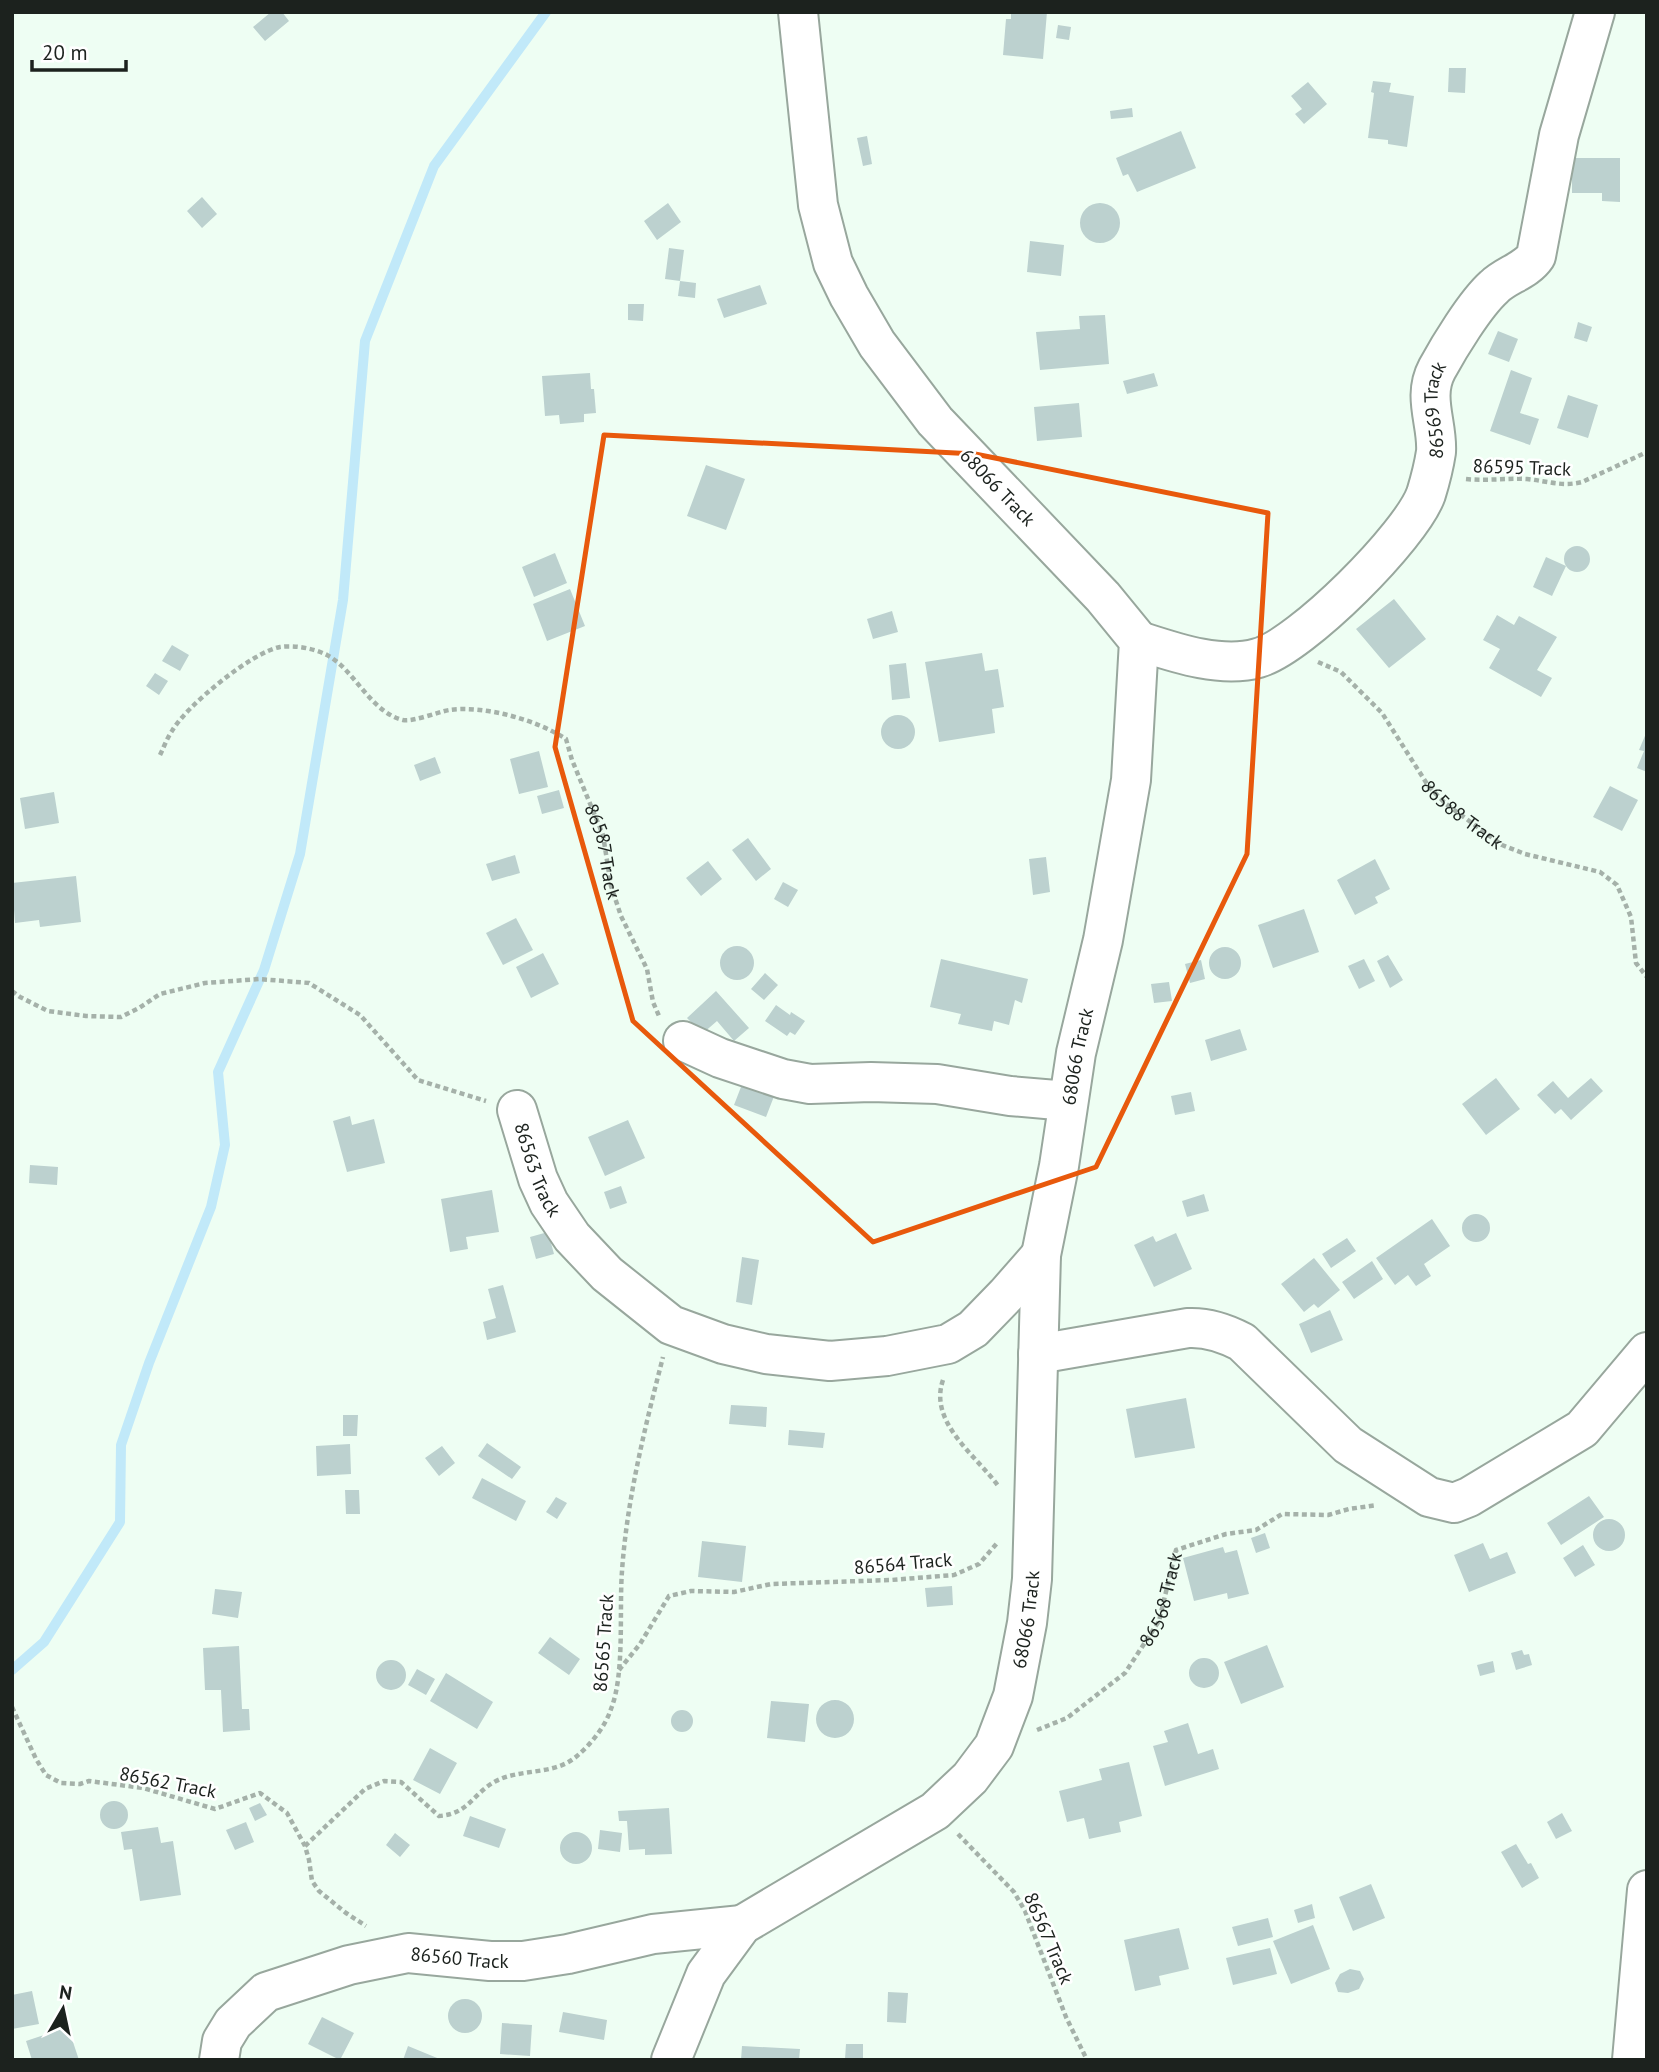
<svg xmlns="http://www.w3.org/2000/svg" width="1659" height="2072" viewBox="0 0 1659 2072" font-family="'PT Sans',sans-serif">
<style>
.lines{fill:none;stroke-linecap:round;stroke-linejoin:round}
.stream{stroke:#c1e9f9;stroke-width:10}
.building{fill:#bcd1cf}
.minor-casing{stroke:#98a79d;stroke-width:42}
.path{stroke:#a5b1a9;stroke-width:4.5;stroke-dasharray:5 3.5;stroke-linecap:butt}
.minor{stroke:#fff;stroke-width:38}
.marked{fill:none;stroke:#e8590c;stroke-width:5;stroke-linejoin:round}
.labels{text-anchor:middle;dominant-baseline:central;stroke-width:5;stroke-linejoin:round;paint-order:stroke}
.street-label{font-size:19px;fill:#1c221e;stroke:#fff}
</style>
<rect width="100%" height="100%" fill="#eefef3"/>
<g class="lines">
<!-- stream -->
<path class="stream" d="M12,1670L44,1642L120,1522L121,1445L149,1363L211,1207L225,1145L218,1072L264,970L300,854L343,600L365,341L434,166L546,12"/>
</g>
<!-- building -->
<path class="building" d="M271,12H282L289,21L265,41L253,27Z
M1011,12H1047L1043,59L1003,55L1006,19H1011Z
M1058,25L1071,27L1069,40L1056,38Z
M1449,68H1466L1465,93L1448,92Z
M1373,81L1391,83L1389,92L1414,96L1407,147L1388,144V140L1368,138L1374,93L1371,92Z
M1308,82L1327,104L1304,124L1295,114L1302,109L1291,96Z
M1132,108L1133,117L1111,119L1110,111Z
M1181,131L1196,168L1137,192L1128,174L1123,176L1116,158Z
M867,136L872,164L863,166L857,138Z
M1572,158H1620V202L1602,201V193H1572Z
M202,197L217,214L202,228L187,211Z
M1080 223a20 20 0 1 1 40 0a20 20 0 1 1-40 0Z
M668,203L681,222L657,240L644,221Z
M1030,241L1064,245L1061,276L1027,272Z
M669,248L684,250L680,281L696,283L695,298L678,296L680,281L665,279Z
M760,285L767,304L724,318L717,299Z
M628,304H644L643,321L628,320Z
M1105,315L1109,364L1040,370L1036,332L1080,329L1079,316Z
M1578,322L1592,327L1587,342L1574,338Z
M1498,331L1518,339L1509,362L1488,354Z
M1511,370L1532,378L1520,413L1539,419L1530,445L1490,431Z
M590,373L591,389H594L596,413L584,414V422L560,424L559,415L545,416L542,376Z
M1154,373L1158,386L1127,394L1123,381Z
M1568,395L1598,405L1588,438L1557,428Z
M1079,403L1082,437L1037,441L1034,407Z
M706,465L745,479L726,530L687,516Z
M1564 559a13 13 0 1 1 26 0a13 13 0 1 1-26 0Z
M555,553L567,583L534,597L522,567Z
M1546,557L1566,566L1552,596L1533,587Z
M570,589L585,626L547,641L533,604Z
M1394,599L1426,639L1389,668L1356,629Z
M892,611L898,632L873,639L867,619Z
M1497,615L1514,625L1519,616L1557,637L1537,670L1552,678L1541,697L1489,668L1500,649L1483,640Z
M172,645L189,655L180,671L162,661Z
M982,653L985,671L998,669L1004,707L992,709L995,733L939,742L925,662Z
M906,663L910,698L892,700L889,665Z
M155,673L168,681L159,695L146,686Z
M881 732a17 17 0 1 1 34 0a17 17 0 1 1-34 0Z
M1647,731V772L1637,768L1644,751L1639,750Z
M539,751L548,787L519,794L510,759Z
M435,757L441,773L420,781L414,765Z
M1610,786L1638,800L1622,831L1593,817Z
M559,790L564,808L542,814L537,796Z
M54,792L59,823L25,829L20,798Z
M748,838L771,869L756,881L732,850Z
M515,855L520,873L492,881L486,864Z
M1046,857L1050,892L1033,895L1029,859Z
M1375,859L1390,889L1375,897L1378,903L1355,915L1337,880Z
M708,861L722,879L701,896L686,878Z
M76,876L81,922L40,927L39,920L15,923L12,883Z
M783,882L798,890L788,907L774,899Z
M1304,909L1319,952L1273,968L1258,925Z
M516,918L533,950L503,965L486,933Z
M720 963a17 17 0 1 1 34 0a17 17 0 1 1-34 0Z
M1209 963a16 16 0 1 1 32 0a16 16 0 1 1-32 0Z
M543,953L559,984L531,998L516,967Z
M1388,955L1403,980L1390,988L1377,961Z
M941,959L1028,979L1022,1003L1015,1000L1009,1025L994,1021L992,1031L958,1024L961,1014L930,1007Z
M1364,959L1375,981L1359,989L1348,966Z
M1201,960L1205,979L1190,983L1185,964Z
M765,973L778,985L764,1000L751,989Z
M1169,982L1172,1001L1154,1003L1151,984Z
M716,991L749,1028L734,1041L717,1021L702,1034L687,1018Z
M776,1005L790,1015L791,1012L805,1021L795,1035L790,1032L787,1036L765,1021Z
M1240,1029L1247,1050L1211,1061L1205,1040Z
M746,1074L778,1086L766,1117L734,1105Z
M1496,1078L1520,1109L1486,1135L1462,1104Z
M1591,1078L1603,1091L1571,1120L1561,1109L1555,1114L1537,1095L1553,1081L1568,1098Z
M1191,1092L1195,1111L1175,1115L1171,1096Z
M350,1116L352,1125L374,1119L385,1163L347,1172L333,1121Z
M628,1120L645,1158L605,1176L588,1137Z
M30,1165L58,1167L57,1185L29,1183Z
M621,1186L627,1203L610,1209L604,1192Z
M492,1190L499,1232L466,1237L468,1249L450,1252L441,1199Z
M1204,1194L1209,1211L1187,1217L1182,1201Z
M1462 1228a14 14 0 1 1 28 0a14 14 0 1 1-28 0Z
M1432,1219L1450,1246L1424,1264L1431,1276L1416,1286L1408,1275L1395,1285L1376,1258Z
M548,1232L554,1254L536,1259L530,1237Z
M1176,1233L1192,1269L1154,1287L1134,1245L1153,1236L1156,1242Z
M1347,1238L1356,1251L1331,1268L1322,1254Z
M742,1257L759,1260L752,1305L736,1302Z
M1314,1258L1340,1290L1318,1308L1314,1304L1304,1312L1281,1284Z
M1372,1261L1383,1279L1354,1299L1342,1282Z
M503,1285L516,1332L487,1340L483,1322L496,1318L488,1289Z
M1330,1310L1343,1340L1311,1353L1299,1324Z
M1186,1398L1195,1448L1135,1458L1126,1409Z
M731,1405L767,1407L766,1427L729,1424Z
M343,1415H358L357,1436H343Z
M789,1430L825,1433L823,1448L788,1445Z
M487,1443L521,1467L512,1479L478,1456Z
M350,1444L351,1474L317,1476L316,1446Z
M442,1446L455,1463L439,1476L425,1458Z
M482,1478L526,1501L516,1521L472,1498Z
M345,1490H359L360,1514H346Z
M1589,1496L1604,1517L1561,1545L1547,1523Z
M556,1497L567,1503L557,1519L546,1512Z
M1593 1535a16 16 0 1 1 32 0a16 16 0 1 1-32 0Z
M1265,1533L1270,1548L1256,1553L1251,1538Z
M702,1541L746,1546L742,1582L698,1577Z
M1483,1543L1490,1559L1507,1552L1516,1573L1469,1592L1454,1555Z
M1583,1545L1595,1565L1575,1577L1563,1558Z
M1223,1547L1225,1553L1237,1550L1249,1594L1228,1599L1227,1593L1194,1601L1183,1558Z
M952,1586L953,1605L927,1607L925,1588Z
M215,1589L242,1592L238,1618L212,1614Z
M550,1637L580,1659L569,1675L538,1653Z
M1267,1645L1284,1687L1241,1704L1224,1662Z
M239,1646L242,1709H249L250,1730L223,1732L221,1690H205L203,1648Z
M1522,1650L1524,1655L1529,1654L1532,1665L1516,1670L1511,1653Z
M1189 1673a15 15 0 1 1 30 0a15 15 0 1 1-30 0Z
M376 1675a15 15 0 1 1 30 0a15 15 0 1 1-30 0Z
M1493,1661L1495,1672L1480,1676L1477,1665Z
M417,1669L435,1679L426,1695L408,1685Z
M446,1673L493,1702L477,1729L430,1701Z
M816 1719a19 19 0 1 1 38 0a19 19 0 1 1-38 0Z
M771,1701L809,1704L805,1742L767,1738Z
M671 1721a11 11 0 1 1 22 0a11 11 0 1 1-22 0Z
M1188,1723L1198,1754L1213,1749L1219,1769L1165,1786L1153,1746L1168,1742L1164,1731Z
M430,1748L457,1763L440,1794L413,1780Z
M1129,1762L1142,1816L1119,1822L1121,1832L1089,1839L1084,1818L1067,1822L1059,1791L1102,1780L1099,1769Z
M100 1815a14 14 0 1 1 28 0a14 14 0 1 1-28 0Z
M260,1803L267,1815L255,1821L249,1808Z
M669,1808L672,1854L645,1855V1849L629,1850L627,1821H619L618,1811Z
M1562,1813L1572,1831L1556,1839L1547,1822Z
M470,1816L506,1829L499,1848L463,1836Z
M246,1822L254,1842L235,1850L226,1830Z
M158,1827L161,1843L173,1841L181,1895L140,1901L132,1849L124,1850L121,1832Z
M600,1830L622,1833L620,1852L598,1849Z
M560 1848a16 16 0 1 1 32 0a16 16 0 1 1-32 0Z
M395,1833L410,1845L400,1857L386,1845Z
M1516,1844L1528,1864L1531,1863L1539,1878L1522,1888L1501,1852Z
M1371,1884L1385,1918L1353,1931L1339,1897Z
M1312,1904L1315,1918L1298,1923L1294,1910Z
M1268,1918L1273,1937L1238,1946L1232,1927Z
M1313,1925L1330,1969L1291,1984L1273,1941Z
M1179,1928L1189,1969L1159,1976L1161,1985L1135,1991L1124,1940Z
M1270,1948L1277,1974L1233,1985L1226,1958Z
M1350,1969L1360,1971L1364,1979L1359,1989L1348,1993L1338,1992L1335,1983L1340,1974Z
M32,1991L39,2024L12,2029V1995Z
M888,1992L908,1993L906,2023L887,2022Z
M448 2016a17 17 0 1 1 34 0a17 17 0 1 1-34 0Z
M563,2012L607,2020L604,2040L559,2032Z
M322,2017L354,2033L340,2060L308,2044Z
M502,2023L532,2025L530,2056L500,2054Z
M68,2027L79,2060H32L26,2041Z
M846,2044H863V2060L845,2059Z
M408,2046L442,2060H403Z
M742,2046L800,2049L799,2060H741Z"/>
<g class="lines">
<!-- minor casing -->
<g class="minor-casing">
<g id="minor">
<path id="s4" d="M1139,641C1173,652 1221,669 1258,658C1301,646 1411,536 1426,494C1430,481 1434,465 1436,452C1438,424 1422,397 1437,369C1449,347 1475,304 1494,287C1506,275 1526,271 1536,256L1559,135L1595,12"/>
<path d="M683,1041L720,1058L783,1079L810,1084L871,1082L937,1084L1010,1096L1068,1101"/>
<path id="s5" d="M517,1110L538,1179L549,1203L572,1237L607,1274L671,1325L723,1344L766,1354L830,1361L887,1356L948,1344L973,1329L1006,1295L1041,1255"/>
<path d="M1038,1354L1188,1328C1207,1327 1225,1333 1242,1342L1348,1445L1429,1497L1454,1503L1469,1497L1582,1429L1647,1352"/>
<path id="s6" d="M219,2060L222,2041L233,2023L266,1992L349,1965L408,1953L490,1961H523L568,1954L653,1934L742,1925"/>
<path id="s7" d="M671,2060L706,1974L742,1925L935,1811L970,1778L994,1746L1013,1696L1027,1623L1032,1579L1041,1255L1059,1166L1076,1053L1103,940L1131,780L1139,641L1103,597L935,421L877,344L849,296L833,263L818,205L798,12"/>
<path d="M1632,2060L1647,1890"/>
</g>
</g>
<!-- path -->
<g class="path">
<path d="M1466,479C1487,481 1507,478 1527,479C1547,481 1562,487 1582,482L1647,452"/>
<path id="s1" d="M1318,662L1341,672L1382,713L1429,787L1446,804L1502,845L1525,854L1600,872L1617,885L1631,917L1636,963L1647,977"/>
<path id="s2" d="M160,755C164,747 167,738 172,731C186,706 252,652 280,647C294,645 313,648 327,655C355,670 370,712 403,720C413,722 438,712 449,710C484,705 537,720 566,739L572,760L603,835L611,886L621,916L647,969L653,1002L659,1016"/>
<path d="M12,991L20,997L48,1011L86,1016L121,1017L139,1008L160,994L205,983L259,979L309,983L360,1015L418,1080L486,1101"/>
<path d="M943,1380C928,1423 977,1456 999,1487"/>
<path d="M619,1670L640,1644L669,1596L691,1591L734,1592L771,1584L891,1580L954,1575L979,1564L998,1542"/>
<path d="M12,1707L36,1759L46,1775L61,1783L80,1784L89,1781L143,1788L215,1809L260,1793L287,1813L305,1846L309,1860L312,1881L319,1891L346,1913L366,1926"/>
<path id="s3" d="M1037,1730L1067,1718L1125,1673L1159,1621L1176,1550L1226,1534L1256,1530L1282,1514L1328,1515L1349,1509L1377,1505"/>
<path d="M958,1834L1014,1892L1025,1911L1066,2017L1087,2060"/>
<path d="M305,1846L365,1789L384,1781L401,1782L439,1816C469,1814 473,1793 496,1781C521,1768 554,1776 577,1756C591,1744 605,1727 611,1709C625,1674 619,1610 622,1571C627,1499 645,1427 663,1357"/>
</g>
<!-- minor -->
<use href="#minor" class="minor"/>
</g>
<!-- marked area -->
<path class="marked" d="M604,435L975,454L1268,513L1247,854L1096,1167L873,1242L633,1021L555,747Z"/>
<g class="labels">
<!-- street labels -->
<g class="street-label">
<text stroke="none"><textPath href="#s4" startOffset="446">86569 Track</textPath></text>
<text transform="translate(1522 467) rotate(2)">86595 Track</text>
<text transform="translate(998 487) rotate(46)">68066 Track</text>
<text stroke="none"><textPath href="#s1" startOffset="214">86588 Track</textPath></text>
<text stroke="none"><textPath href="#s2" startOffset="604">86587 Track</textPath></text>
<text stroke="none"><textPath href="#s7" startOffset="1164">68066 Track</textPath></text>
<text stroke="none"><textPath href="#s5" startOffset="63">86563 Track</textPath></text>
<text transform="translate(903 1563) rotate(-5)">86564 Track</text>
<text stroke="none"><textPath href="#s3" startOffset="189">86568 Track</textPath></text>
<text stroke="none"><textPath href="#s7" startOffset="597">68066 Track</textPath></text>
<text transform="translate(603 1643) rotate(-86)">86565 Track</text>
<text transform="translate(168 1782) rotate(11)">86562 Track</text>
<text transform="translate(1049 1938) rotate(67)">86567 Track</text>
<text stroke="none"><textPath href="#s6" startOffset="285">86560 Track</textPath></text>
</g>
</g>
<!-- border -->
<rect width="1659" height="2072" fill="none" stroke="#1c221e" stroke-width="28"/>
<!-- north arrow -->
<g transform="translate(63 2009) rotate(9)" stroke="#ffffff" stroke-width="5" paint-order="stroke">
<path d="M0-5L12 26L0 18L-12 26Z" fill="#1c221e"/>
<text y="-10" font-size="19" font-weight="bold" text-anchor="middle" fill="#1c221e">N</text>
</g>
<!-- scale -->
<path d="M32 60v10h94v-10" fill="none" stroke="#1c221e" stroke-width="3.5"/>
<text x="42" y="60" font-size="21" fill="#1c221e" stroke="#ffffff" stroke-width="5" paint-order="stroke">20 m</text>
</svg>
